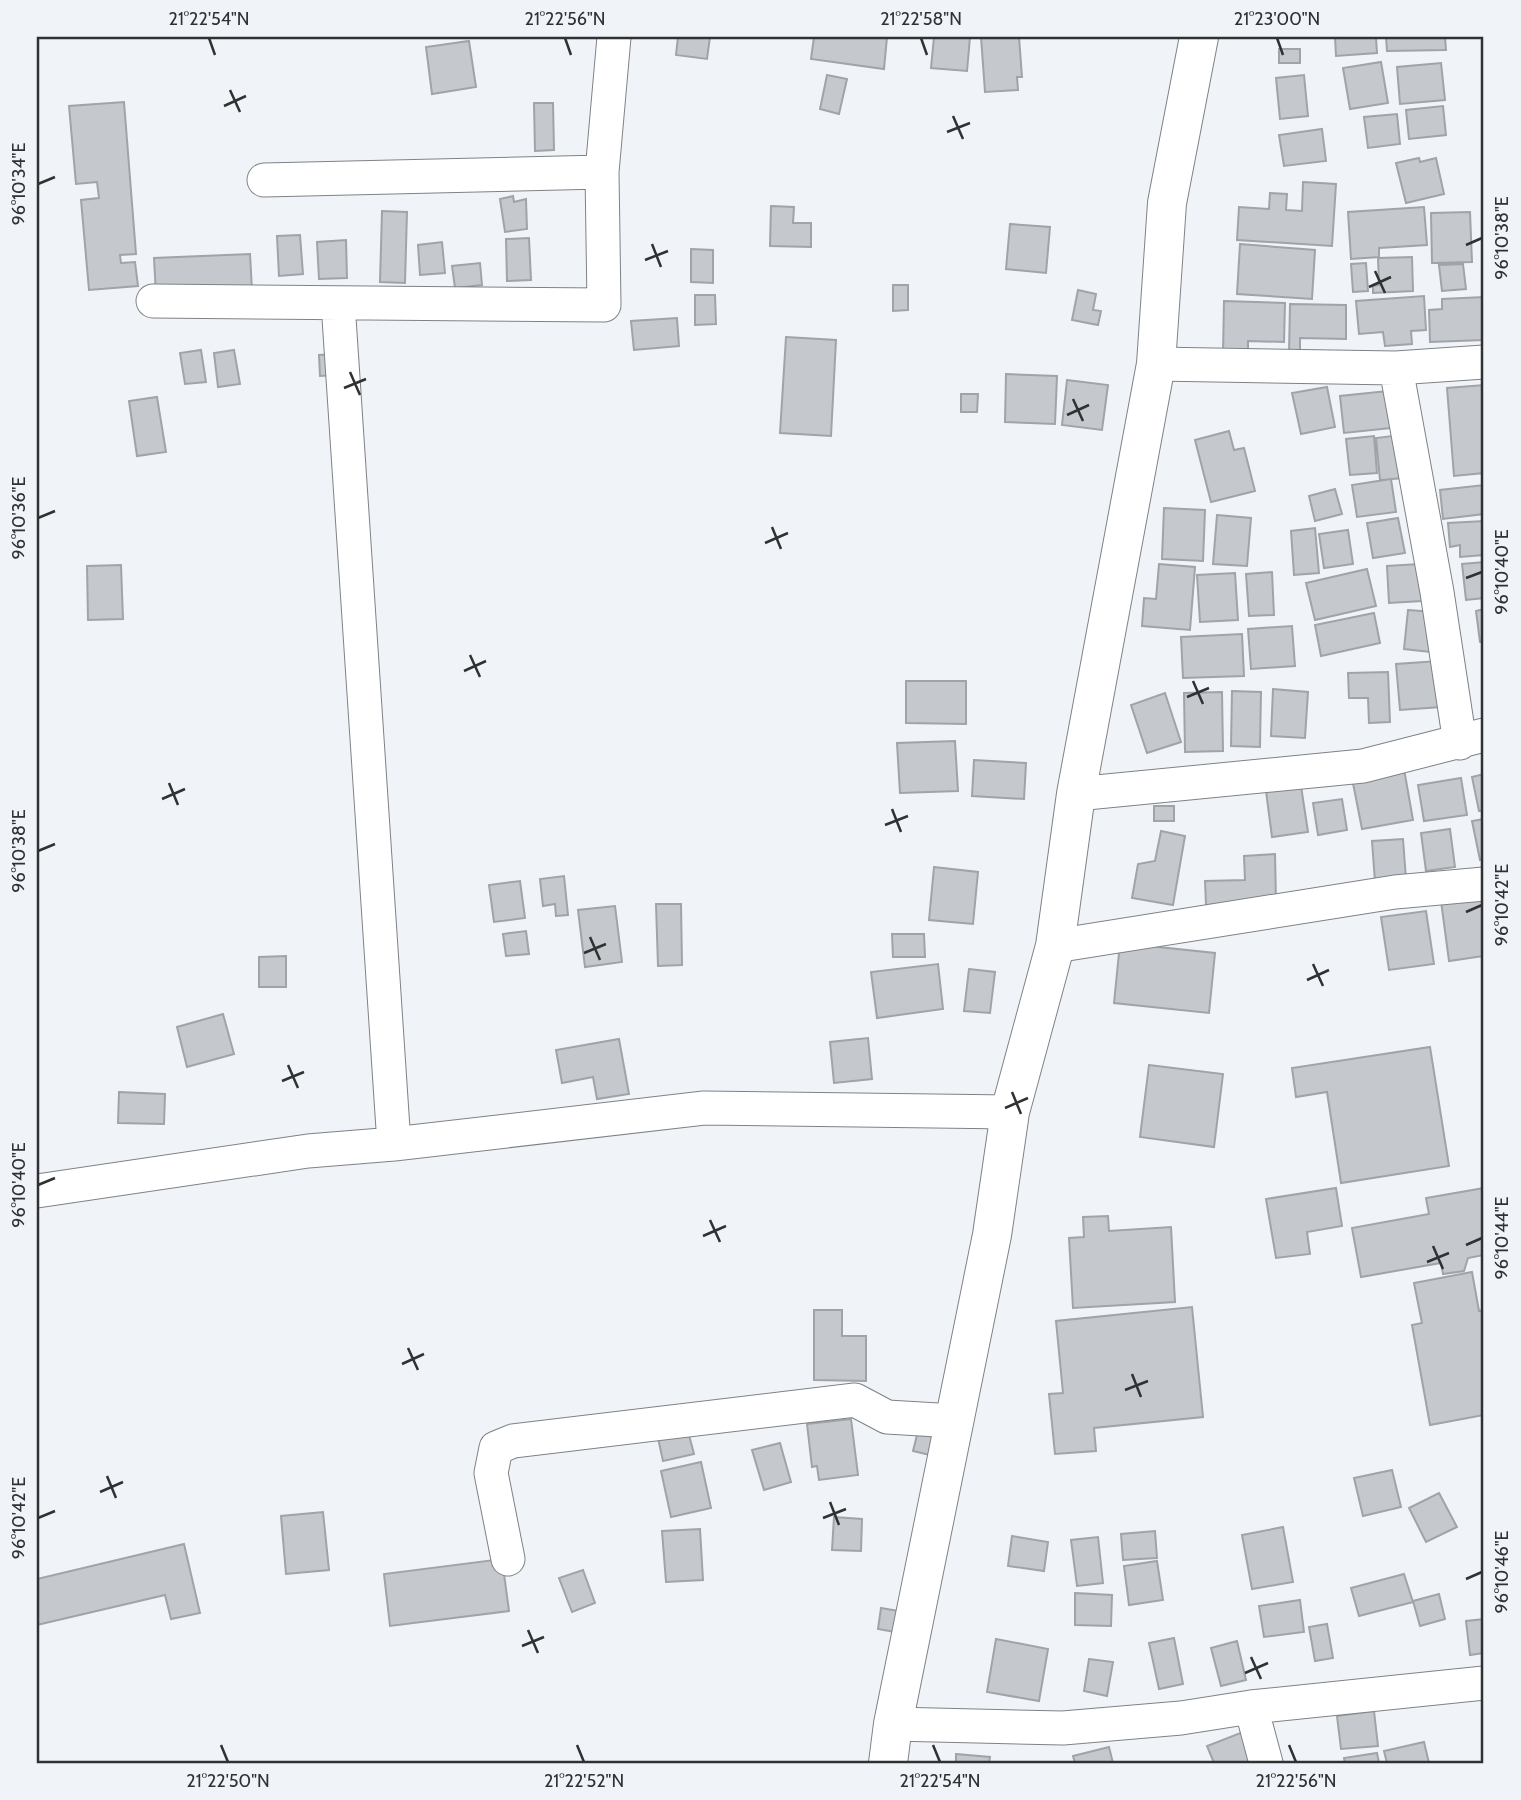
<svg xmlns="http://www.w3.org/2000/svg" width="1521" height="1800" viewBox="0 0 1521 1800" font-family="Cabin,sans-serif">
<style>
.building{fill:#c5c9ce;stroke:#a0a3a8;stroke-width:2}
.lines{fill:none;stroke-linecap:round;stroke-linejoin:round}
.minor-casing{stroke:#7e8286;stroke-width:35}
.tertiary-casing{stroke:#7e8286;stroke-width:40}
.minor{stroke:#fff;stroke-width:33}
.tertiary{stroke:#fff;stroke-width:38}
.ticks{fill:none;stroke:#2f3132;stroke-width:2.5}
.neatline{fill:none;stroke:#2f3132;stroke-width:2.5}
.ticks-label{font-size:18px;text-anchor:middle;fill:#2f3132}
</style>
<rect width="100%" height="100%" fill="#f0f4f9"/>
<!-- building -->
<path class="building" d="M678,37H710L707,59L676,55Z
M814,37H887L884,69L811,59Z
M934,37H970L967,71L931,68Z
M981,37H1019L1022,77H1017L1018,90L985,92Z
M1335,37H1376L1377,53L1336,56Z
M1386,37H1445L1446,50L1387,51Z
M469,41L476,87L432,94L426,47Z
M1279,49H1300V63H1279Z
M1381,62L1388,103L1350,109L1343,68Z
M1441,63L1445,100L1400,104L1397,67Z
M827,75L847,79L839,114L820,109Z
M1304,75L1308,116L1280,119L1276,78Z
M124,102L136,254L120,255L121,263L135,262L138,286L89,290L81,200L99,198L97,182L76,184L69,106Z
M534,103H553L554,150L535,151Z
M1443,106L1446,135L1409,139L1406,110Z
M1397,114L1400,144L1368,148L1364,117Z
M1322,129L1326,161L1284,166L1279,135Z
M1419,158L1420,162L1436,158L1444,194L1406,203L1396,163Z
M1303,182L1336,184L1332,246L1237,240L1239,207L1269,209L1270,193L1287,194L1286,210L1302,211Z
M513,196L514,202L526,199L527,229L505,232L500,199Z
M771,206L794,207L793,223H811V247L770,246Z
M1424,207L1427,245L1379,248V257L1351,259L1348,212Z
M382,211L407,212L405,283L380,282Z
M1470,212L1472,262L1432,263L1431,213Z
M1010,224L1050,227L1046,273L1006,269Z
M300,235L303,274L279,276L277,236Z
M529,238L531,280L507,281L506,239Z
M346,240L347,278L319,279L317,242Z
M442,242L445,273L420,275L418,245Z
M1240,244L1315,250L1312,299L1237,294Z
M691,249L713,250V283L691,282Z
M250,254L252,290L156,295L154,258Z
M1412,257L1413,291L1373,293V286L1379,285L1378,258Z
M480,263L482,285L455,288L452,266Z
M1366,263L1368,291L1353,292L1351,264Z
M1463,264L1466,289L1442,291L1439,265Z
M893,285H908V310L893,311Z
M1078,290L1096,294L1093,310L1101,311L1098,325L1072,320Z
M695,295H715L716,324L695,325Z
M1424,296L1426,330L1411,331L1412,344L1385,346L1383,332L1359,334L1356,301Z
M1484,297V340L1430,342L1429,310L1442,309V299Z
M1224,301L1285,303L1284,342L1248,341V355L1223,354Z
M1290,304L1346,305V339L1300,338V353H1289Z
M677,318L679,346L634,350L631,321Z
M786,337L836,340L831,436L780,433Z
M201,350L206,382L185,384L180,353Z
M234,350L240,384L218,387L214,353Z
M336,354L337,375L320,376L319,355Z
M1006,374L1057,376L1055,424L1005,422Z
M1067,380L1108,385L1102,430L1062,425Z
M1484,385V473L1454,476L1447,388Z
M1327,387L1335,427L1301,434L1292,393Z
M1397,390L1400,427L1344,433L1340,396Z
M961,394H978L977,412H961Z
M157,397L166,452L137,456L129,401Z
M1229,431L1234,450L1244,448L1255,491L1211,502L1195,440Z
M1400,435L1404,478L1380,480L1376,438Z
M1374,436L1377,473L1350,475L1346,439Z
M1391,479L1396,512L1357,517L1352,485Z
M1484,485V514L1443,519L1440,490Z
M1335,489L1342,514L1315,521L1309,496Z
M1164,508L1205,510L1203,561L1162,559Z
M1217,515L1251,518L1247,566L1213,564Z
M1398,518L1405,553L1373,558L1367,523Z
M1484,521V555L1460,557V545L1450,547L1448,523Z
M1315,528L1319,573L1294,575L1291,531Z
M1348,530L1353,564L1324,568L1319,534Z
M1484,562V598L1466,600L1462,564Z
M1159,564L1195,567L1190,630L1142,626L1144,598L1156,599Z
M1419,564L1422,601L1389,603L1387,566Z
M121,565L123,619L88,620L87,566Z
M1367,569L1376,606L1315,620L1306,583Z
M1272,572L1274,615L1249,616L1246,574Z
M1235,573L1238,620L1200,622L1197,575Z
M1484,609V642H1480L1476,611Z
M1408,610L1434,612L1430,652L1404,649Z
M1374,613L1380,643L1321,656L1315,625Z
M1292,626L1295,666L1251,669L1248,629Z
M1242,634L1244,676L1183,678L1181,637Z
M1438,661L1441,707L1400,710L1396,664Z
M1388,672L1390,722L1369,723L1368,698H1349L1348,673Z
M906,681H966V724L906,723Z
M1273,689L1308,692L1305,738L1271,736Z
M1232,691L1261,692L1260,747L1231,746Z
M1222,692L1223,751L1185,752L1184,693Z
M1165,693L1181,742L1147,753L1131,705Z
M955,741L958,791L900,793L897,743Z
M974,760L1026,763L1024,799L972,796Z
M1404,769L1413,820L1362,829L1352,778Z
M1484,774V810L1479,811L1472,777Z
M1461,778L1467,815L1424,821L1418,785Z
M1301,786L1308,832L1272,837L1266,791Z
M1342,799L1347,830L1318,835L1313,803Z
M1154,806H1174V821H1154Z
M1484,819V859L1480,860L1472,821Z
M1450,829L1455,867L1426,871L1421,833Z
M1161,831L1185,836L1173,905L1132,898L1138,864L1155,861Z
M1403,839L1406,879L1375,882L1372,841Z
M1275,854L1276,902L1206,905L1205,881L1245,880L1244,856Z
M934,867L978,872L973,924L929,920Z
M564,876L568,915L556,916L555,904L543,906L540,879Z
M520,881L525,918L494,922L489,885Z
M1483,895L1484,956L1449,961L1441,901Z
M656,904H681L682,965L658,966Z
M615,906L622,962L585,967L578,910Z
M1426,911L1434,964L1389,970L1381,917Z
M526,931L529,954L506,956L503,934Z
M892,934H924L925,957H893Z
M1120,943L1215,953L1209,1013L1114,1003Z
M286,956V987H259V957Z
M938,964L943,1009L877,1018L871,972Z
M969,969L995,972L990,1013L964,1011Z
M223,1014L234,1054L187,1067L177,1027Z
M868,1038L872,1079L834,1083L830,1042Z
M619,1039L629,1094L597,1099L593,1077L562,1083L556,1050Z
M1430,1047L1449,1166L1341,1183L1327,1092L1296,1097L1292,1068Z
M1149,1065L1223,1074L1214,1147L1140,1137Z
M119,1092L165,1094L164,1124L118,1123Z
M1336,1188L1342,1226L1307,1232L1310,1254L1276,1258L1266,1199Z
M1484,1188V1255L1468,1258L1464,1271L1443,1274L1441,1263L1361,1277L1352,1228L1429,1214L1426,1198Z
M1108,1216L1109,1231L1171,1227L1175,1302L1073,1308L1069,1238L1084,1237L1083,1217Z
M1472,1272L1479,1311L1484,1310V1415L1430,1425L1412,1325L1422,1323L1414,1283Z
M1192,1307L1203,1417L1094,1428L1096,1451L1055,1454L1049,1394L1063,1393L1056,1321Z
M814,1310H842V1336H866V1381L814,1380Z
M851,1419L858,1475L819,1480L817,1466L812,1467L807,1424Z
M688,1431L694,1454L663,1461L658,1438Z
M918,1431L935,1436L930,1455L913,1451Z
M780,1443L791,1482L764,1490L752,1450Z
M701,1462L711,1508L671,1517L661,1471Z
M1392,1470L1401,1507L1363,1516L1354,1478Z
M1439,1493L1457,1527L1426,1542L1409,1508Z
M323,1512L329,1570L286,1574L281,1516Z
M834,1517L862,1519L861,1551L832,1550Z
M1283,1527L1293,1582L1252,1589L1242,1535Z
M700,1529L703,1580L666,1582L662,1531Z
M1155,1531L1157,1558L1123,1560L1121,1534Z
M1012,1536L1048,1542L1044,1571L1008,1566Z
M1098,1537L1103,1583L1077,1586L1071,1540Z
M184,1544L200,1613L171,1619L165,1595L37,1625V1579Z
M502,1559L509,1611L390,1626L384,1574Z
M1157,1561L1163,1600L1129,1605L1124,1566Z
M583,1570L595,1603L572,1612L559,1578Z
M1404,1574L1413,1602L1359,1616L1351,1588Z
M1075,1593L1112,1595L1111,1626L1075,1625Z
M1439,1594L1445,1619L1420,1626L1413,1601Z
M1300,1600L1304,1632L1264,1637L1259,1606Z
M881,1608L899,1611L895,1632L878,1629Z
M1484,1619V1653L1470,1655L1466,1621Z
M1327,1624L1333,1658L1315,1661L1309,1627Z
M1174,1638L1183,1684L1159,1689L1149,1643Z
M996,1639L1048,1649L1039,1701L987,1692Z
M1237,1641L1246,1680L1221,1686L1211,1648Z
M1089,1659L1113,1662L1107,1696L1084,1691Z
M1374,1711L1378,1746L1341,1749L1337,1716Z
M1243,1732L1253,1763H1214L1207,1746Z
M1424,1742L1429,1763H1387L1384,1751Z
M1109,1747L1113,1763H1075L1073,1756Z
M1377,1753L1379,1763H1345L1344,1758Z
M956,1754L990,1757L989,1763H956Z"/>
<g class="lines">
<!-- minor casing -->
<g class="minor-casing">
<path id="minor" d="M264,180L602,172L614,37
M153,301L604,305L602,172
M338,303L394,1144
M1156,364L1396,368L1484,362
M1396,368L1437,592L1460,743
M1076,794L1363,766L1484,735
M1055,946L1395,892L1484,884
M37,1191L308,1151L394,1144L704,1108L1010,1112
M508,1559L491,1473L496,1448L513,1441L855,1400L887,1417L955,1421
M1251,1707L1266,1763
M893,1724L1063,1728L1181,1718L1251,1707L1484,1683"/>
</g>
<!-- tertiary casing -->
<g class="tertiary-casing">
<path id="tertiary" d="M888,1763L893,1724L992,1235L1010,1112L1055,946L1076,794L1156,364L1167,203L1199,37"/>
</g>
<!-- minor -->
<use href="#minor" class="minor"/>
<!-- tertiary -->
<use href="#tertiary" class="tertiary"/>
</g>
<!-- ticks -->
<path class="ticks" d="M209,38L215,55M565,38L571,55M921,38L927,55M1277,38L1283,55M230,90L240,112M224,106L246,96M953,116L963,139M947,132L970,123M38,184L55,177M652,244L661,267M1466,245L1482,238M645,260L668,251M1375,271L1385,293M1369,287L1391,277M350,372L360,395M344,388L366,379M1073,399L1083,421M1067,415L1089,405M38,518L55,511M772,527L781,549M765,543L788,533M1466,578L1482,572M470,655L480,677M464,671L486,661M1193,681L1203,704M1187,697L1209,688M169,783L178,805M162,799L185,789M892,809L901,832M885,825L908,816M38,851L55,844M1466,912L1482,905M590,937L600,960M584,953L606,944M1313,964L1323,986M1307,980L1329,970M288,1065L298,1088M282,1081L304,1072M1012,1092L1021,1114M1005,1108L1028,1098M38,1185L55,1178M710,1220L720,1242M703,1236L726,1226M1466,1245L1482,1238M1433,1246L1443,1269M1427,1262L1449,1253M408,1348L418,1370M402,1364L424,1354M1132,1374L1141,1397M1125,1390L1148,1381M107,1476L116,1498M100,1492L123,1482M830,1502L839,1525M38,1518L55,1511M823,1518L846,1509M1466,1579L1482,1572M528,1630L538,1653M522,1646L544,1637M1251,1657L1261,1679M1245,1673L1268,1663M221,1745L228,1762M577,1745L584,1762M933,1745L940,1762M1289,1745L1296,1762"/>
<!-- border -->
<rect width="1521" height="1800" fill="none" stroke="#f0f4f9" stroke-width="77"/>
<rect x="38" y="38" width="1444" height="1724" class="neatline"/>
<g class="ticks-label">
<text x="209" y="25">21°22'54"N</text>
<text x="565" y="25">21°22'56"N</text>
<text x="921" y="25">21°22'58"N</text>
<text x="1277" y="25">21°23'00"N</text>
<text transform="translate(19 184) rotate(-90)" y="6">96°10'34"E</text>
<text transform="translate(1502 238) rotate(-90)" y="6">96°10'38"E</text>
<text transform="translate(19 518) rotate(-90)" y="6">96°10'36"E</text>
<text transform="translate(1502 572) rotate(-90)" y="6">96°10'40"E</text>
<text transform="translate(19 851) rotate(-90)" y="6">96°10'38"E</text>
<text transform="translate(1502 905) rotate(-90)" y="6">96°10'42"E</text>
<text transform="translate(19 1185) rotate(-90)" y="6">96°10'40"E</text>
<text transform="translate(1502 1238) rotate(-90)" y="6">96°10'44"E</text>
<text transform="translate(19 1518) rotate(-90)" y="6">96°10'42"E</text>
<text transform="translate(1502 1572) rotate(-90)" y="6">96°10'46"E</text>
<text x="228" y="1787">21°22'50"N</text>
<text x="584" y="1787">21°22'52"N</text>
<text x="940" y="1787">21°22'54"N</text>
<text x="1296" y="1787">21°22'56"N</text>
</g>
</svg>
